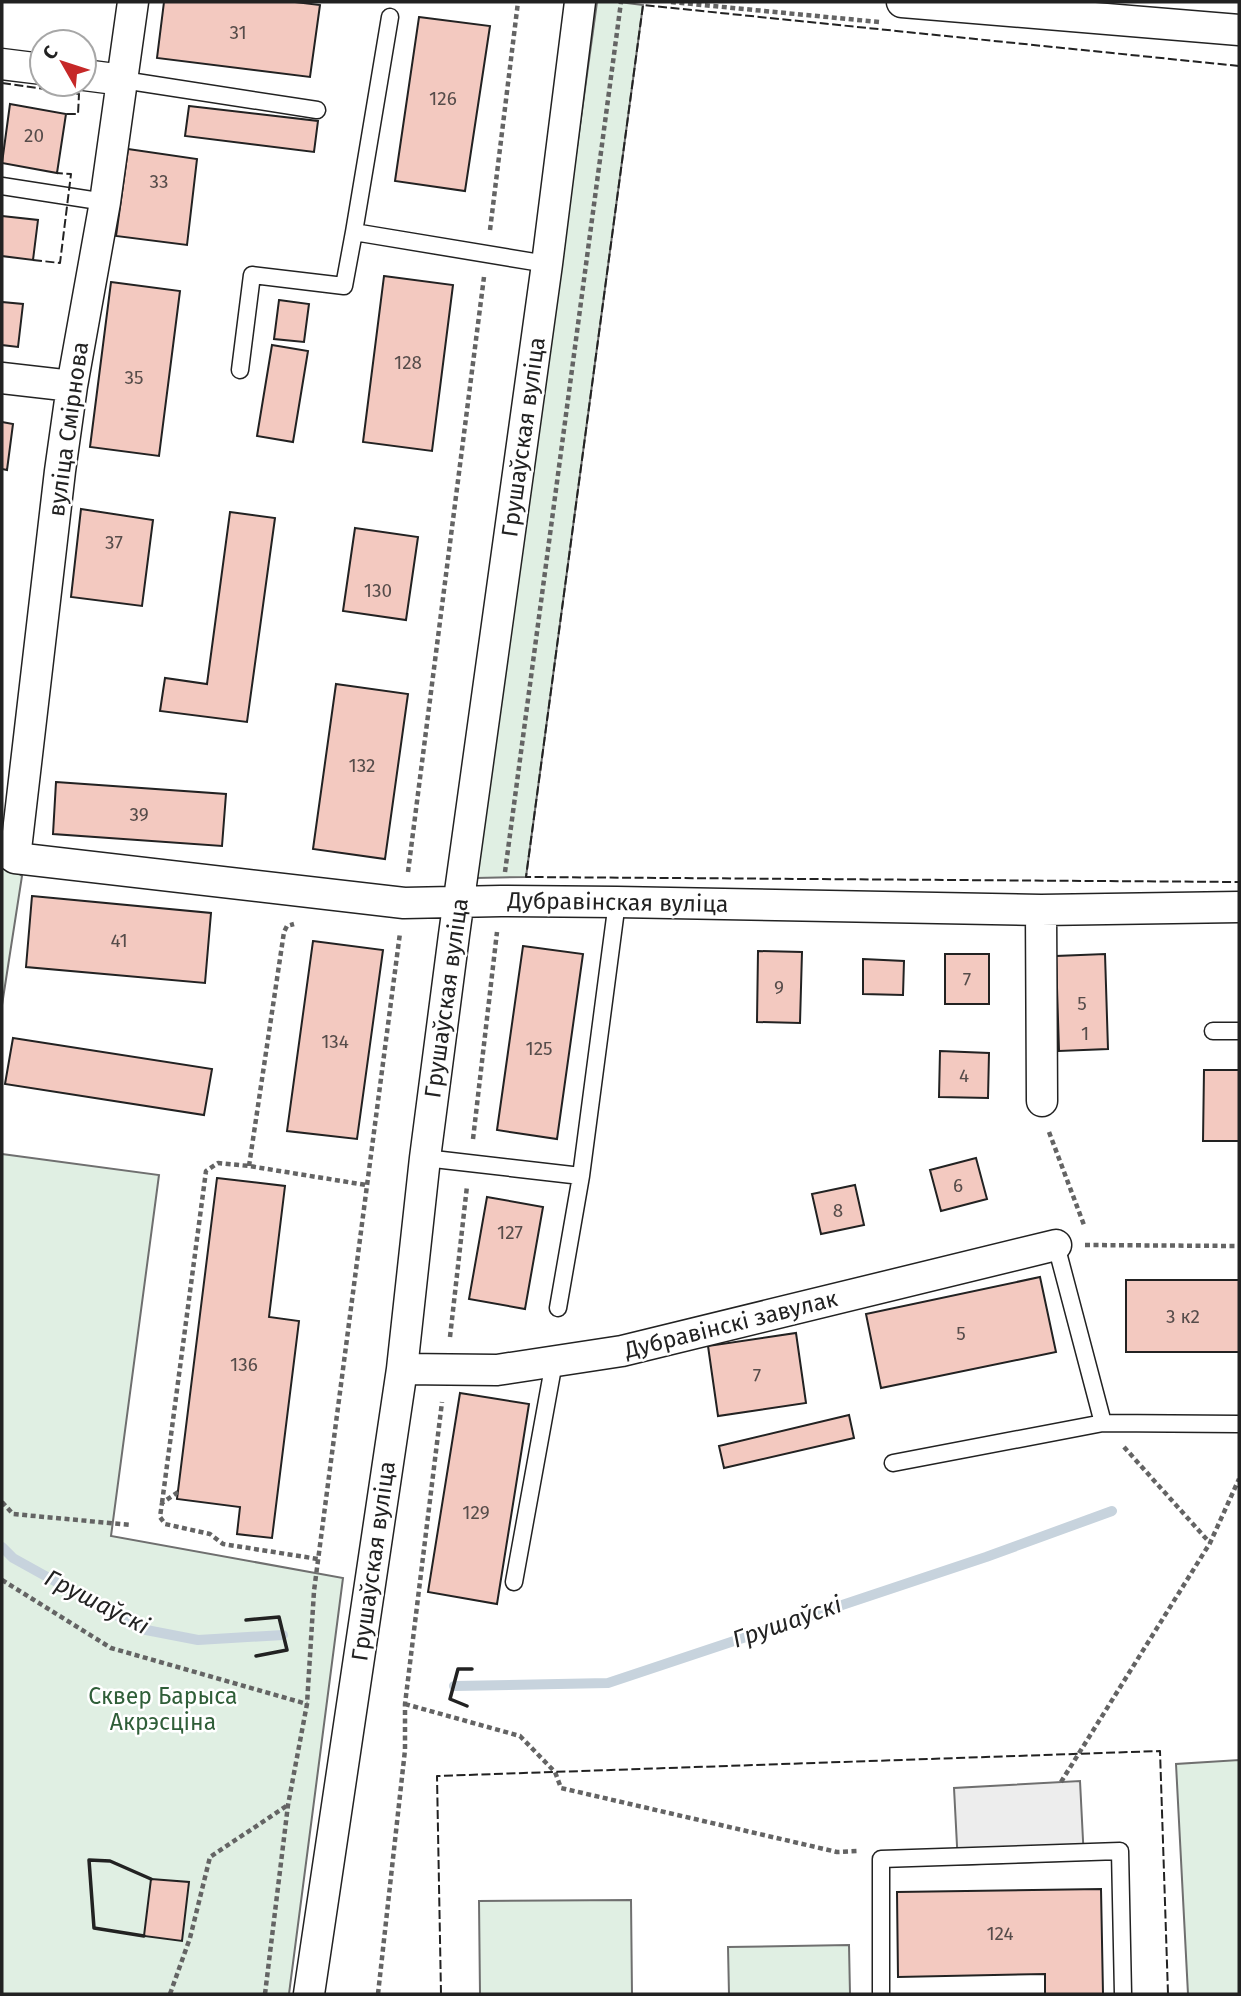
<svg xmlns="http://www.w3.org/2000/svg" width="1241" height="1996" viewBox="0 0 1241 1996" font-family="'Fira Sans',sans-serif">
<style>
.green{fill:#e0efe3;stroke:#6f6f6f;stroke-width:2}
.parking{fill:#ededed;stroke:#6f6f6f;stroke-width:2}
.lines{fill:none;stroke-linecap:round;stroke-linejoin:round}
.stream{stroke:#c7d3dd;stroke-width:10}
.building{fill:#f3c9c0;stroke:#222;stroke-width:2}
.lane-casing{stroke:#222;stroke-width:19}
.street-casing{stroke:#222;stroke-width:33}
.path{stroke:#646464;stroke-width:4.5;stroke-dasharray:5 3.5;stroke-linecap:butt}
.lane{stroke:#fff;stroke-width:16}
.street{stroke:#fff;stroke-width:30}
.fence{stroke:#222;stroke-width:2;stroke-dasharray:9 3.5;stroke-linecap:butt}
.wall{stroke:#222;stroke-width:3.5}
.labels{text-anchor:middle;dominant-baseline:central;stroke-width:5;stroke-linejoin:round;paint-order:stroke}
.number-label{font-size:19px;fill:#564c4a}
.street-label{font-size:23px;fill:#222;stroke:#fff}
.park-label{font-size:23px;fill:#2f5e38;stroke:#fff}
.water-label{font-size:24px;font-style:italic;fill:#222;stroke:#fff}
</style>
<rect width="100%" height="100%" fill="#fff"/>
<!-- green -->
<path class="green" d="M597,2H619L643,5L526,877L476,878Z
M2,861L22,876L2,1005Z
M2,1154L159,1175L111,1536L343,1578L289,1994H2Z
M1239,1760V1994H1188L1176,1764Z
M631,1900L632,1994H480L479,1901Z
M849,1945L850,1994H729L728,1947Z"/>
<!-- parking -->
<path class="parking" d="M1080,1781L1084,1860L958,1865L954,1788Z"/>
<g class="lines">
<!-- stream -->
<path class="stream" d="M2,1547L13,1558L141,1629L198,1640L283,1635
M454,1686L608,1683L986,1557L1112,1511"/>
</g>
<!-- building -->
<path class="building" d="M164,2H295L320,5L310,77L157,58Z
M419,17L490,26L465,191L395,181Z
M10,104L66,114L57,173L2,163Z
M189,106L318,121L314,152L185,136Z
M128,149L197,159L187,245L116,236Z
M2,216L38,220L33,260L2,256Z
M384,276L453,285L432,451L363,442Z
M111,282L180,291L159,456L90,447Z
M279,300L309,304L304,342L274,339Z
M2,302L23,304L18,347L2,345Z
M272,345L308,351L293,442L257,436Z
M2,422L13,424L7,470L2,469Z
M81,509L153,520L142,606L71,597Z
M230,512L275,518L247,722L160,711L165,678L207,684Z
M355,528L418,537L406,620L343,611Z
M336,684L408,694L385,859L313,849Z
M56,782L226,794L222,846L53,834Z
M32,896L211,913L205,983L26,967Z
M313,941L383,950L357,1139L287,1131Z
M523,946L583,954L557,1139L497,1130Z
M758,951L802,952L800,1023L757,1022Z
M945,954H989V1004H945Z
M1105,954L1108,1049L1059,1051L1056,956Z
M863,959L904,961L903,995L863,994Z
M13,1038L212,1069L204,1115L5,1084Z
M940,1051L989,1053L988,1098L939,1097Z
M1204,1070H1239V1141H1203Z
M976,1158L987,1199L941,1211L930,1170Z
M217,1178L285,1186L269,1317L299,1321L272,1538L237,1534L240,1507L177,1499Z
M855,1185L864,1225L821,1234L812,1194Z
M487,1197L543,1207L525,1309L469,1299Z
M1040,1277L1056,1352L881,1388L866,1314Z
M1126,1280H1239V1352H1126Z
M796,1333L806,1403L718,1416L708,1346Z
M460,1393L529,1404L497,1604L428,1592Z
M849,1415L854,1438L724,1468L719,1446Z
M151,1879L189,1882L182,1941L144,1936Z
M1101,1889L1103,1994H1045V1974L898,1977L897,1892Z"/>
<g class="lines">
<!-- lane casing -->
<g class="lane-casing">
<path id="lane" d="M390,17L354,232L547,264
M123,80L317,110
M2,186L105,202
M240,370L252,275L344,286L354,232
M1213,1031H1239
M425,1158L581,1176L558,1308
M581,1176L617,902
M1056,1245L1103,1423
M893,1463L1103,1423L1239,1424
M514,1582L554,1362
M881,1994V1859L1120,1851L1123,1994"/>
</g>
<!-- street casing -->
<g class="street-casing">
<path id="street" d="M902,2L1239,30
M2,64L42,69
M84,75L123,80
M2,378L72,386
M2,849L15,858L404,903L501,901L617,902L1041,910L1239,907
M15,858L60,471L72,386L105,202L133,2
M1041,910L1042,1101
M402,1369L497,1370L622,1351L1056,1245
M309,1994L402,1369L425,1158L454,935L547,264L580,2"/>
</g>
<!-- path -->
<path class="path" d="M671,2L879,22
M490,230L518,2
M408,872L484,277
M505,872L621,2
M1049,1132L1084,1225
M473,1139L497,932
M249,1166L284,932L287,926L294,924
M1085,1245L1239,1246
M450,1337L467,1186
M1124,1447L1210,1543
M178,1492L162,1503L160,1517L165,1524L210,1534L223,1544L318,1559
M2,1502L13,1514L131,1525
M162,1503L206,1171L218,1163L249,1166L366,1185
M2,1580L111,1648L307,1704
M405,1704L520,1736L555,1772L561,1788L837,1852L858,1851
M1061,1782L1210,1543L1239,1479
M170,1994L190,1938L210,1857L288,1805
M265,1994L288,1805L307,1704L314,1591L400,933
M378,1994L405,1750V1704L442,1402"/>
<!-- lane -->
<use href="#lane" class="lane"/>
<!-- street -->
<use href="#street" class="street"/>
<!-- fence -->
<path class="fence" d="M1239,66L643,5L526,877L1239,882
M2,83L79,94L78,114H66
M33,260L60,263L71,174L57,173
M441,1994L437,1776L1160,1751L1168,1994"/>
<!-- wall -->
<path class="wall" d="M246,1620L279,1617L287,1650L256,1656
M467,1706L450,1699L458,1669H472
M144,1936L94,1928L89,1860L110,1861L151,1879"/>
</g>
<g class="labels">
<!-- number labels -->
<g class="number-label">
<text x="238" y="32">31</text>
<text x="443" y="98">126</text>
<text x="34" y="135">20</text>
<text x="159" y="181">33</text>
<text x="408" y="362">128</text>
<text x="134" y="377">35</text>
<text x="114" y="542">37</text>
<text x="378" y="590">130</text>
<text x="362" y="765">132</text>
<text x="139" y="814">39</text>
<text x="119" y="940">41</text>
<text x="967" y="979">7</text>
<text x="779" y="987">9</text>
<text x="1082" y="1003">5</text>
<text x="1085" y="1033">1</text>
<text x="335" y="1041">134</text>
<text x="539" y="1048">125</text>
<text x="964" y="1075">4</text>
<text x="958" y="1185">6</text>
<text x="838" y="1210">8</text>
<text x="510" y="1232">127</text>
<text x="1183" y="1316">3 к2</text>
<text x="961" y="1333">5</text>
<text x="244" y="1364">136</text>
<text x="757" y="1375">7</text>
<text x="476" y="1512">129</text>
<text x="1000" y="1933">124</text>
</g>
<!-- street labels -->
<g class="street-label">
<text transform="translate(68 429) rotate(-82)">вуліца Смірнова</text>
<text transform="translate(523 437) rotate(-82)">Грушаўская вуліца</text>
<text transform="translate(618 902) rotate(1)">Дубравінская вуліца</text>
<text transform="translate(446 998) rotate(-82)">Грушаўская вуліца</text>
<text transform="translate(731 1324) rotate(-14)">Дубравінскі завулак</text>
<text transform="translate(373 1561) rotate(-82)">Грушаўская вуліца</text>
</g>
<!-- park labels -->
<g class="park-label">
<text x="163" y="1696">Сквер Барыса<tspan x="163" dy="26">Акрэсціна</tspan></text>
</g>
<!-- water labels -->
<g class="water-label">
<text transform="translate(97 1602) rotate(27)">Грушаўскі</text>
<text transform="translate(787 1622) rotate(-19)">Грушаўскі</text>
</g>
</g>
<!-- border -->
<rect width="1241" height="1996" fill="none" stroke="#222222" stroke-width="7"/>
<!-- north arrow -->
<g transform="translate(63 63) rotate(309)"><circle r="33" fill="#ffffff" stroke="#a7a7a7" stroke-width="2"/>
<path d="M0-5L12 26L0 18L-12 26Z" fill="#c62828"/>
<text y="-10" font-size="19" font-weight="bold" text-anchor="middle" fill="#222222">С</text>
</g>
</svg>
